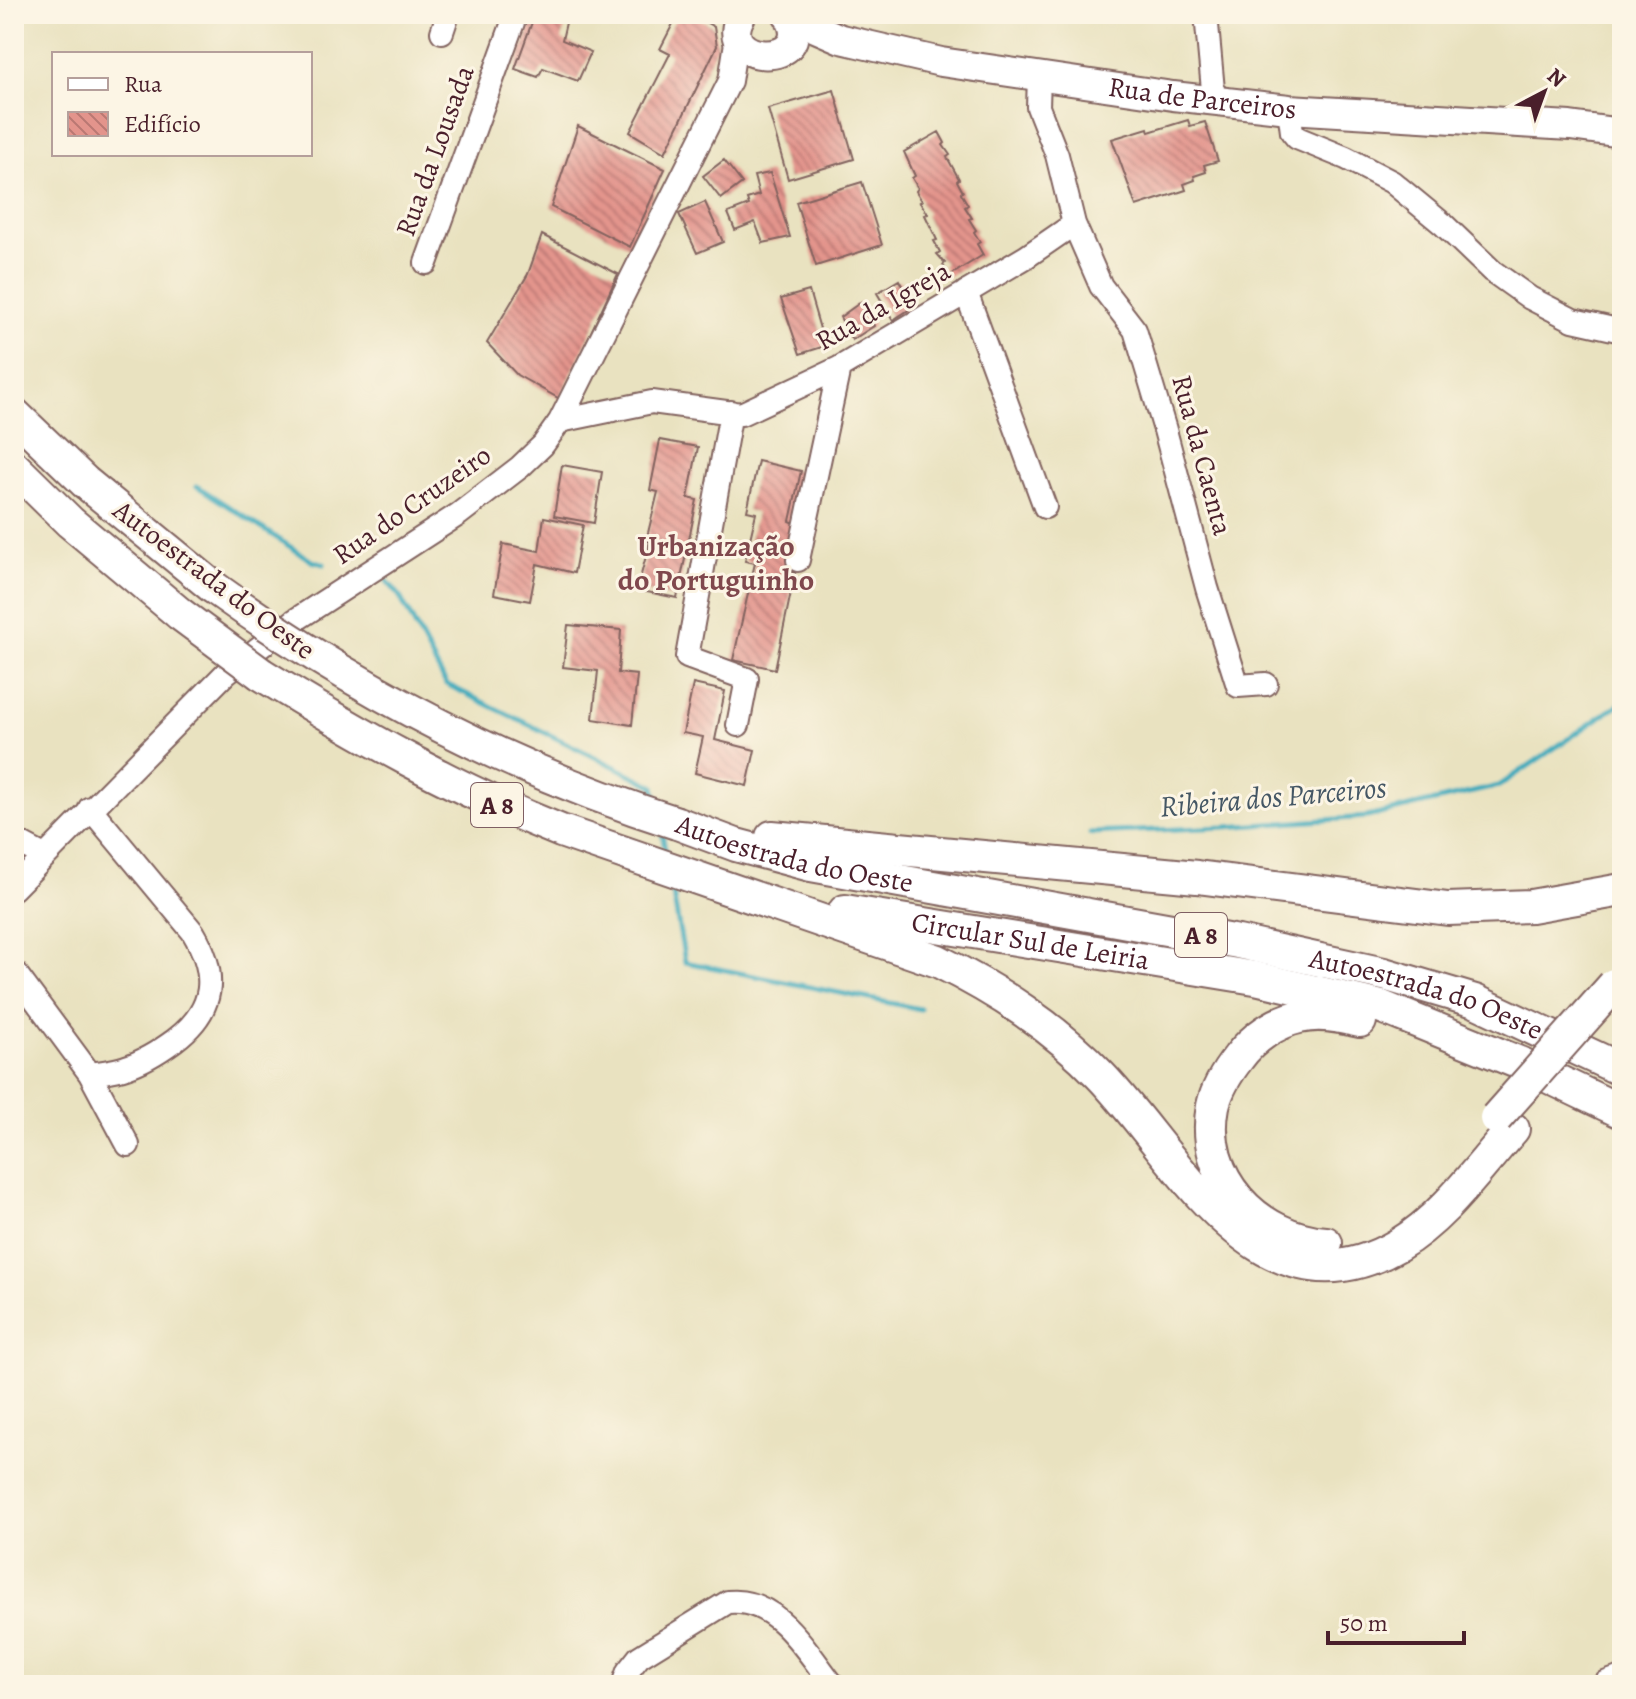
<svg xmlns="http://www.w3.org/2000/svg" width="1636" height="1699" viewBox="0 0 1636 1699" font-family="Alegreya,serif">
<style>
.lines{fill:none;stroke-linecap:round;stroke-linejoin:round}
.stream{stroke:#3daabc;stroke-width:5}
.building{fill:url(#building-back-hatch)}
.minor-casing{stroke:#82635f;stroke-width:26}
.major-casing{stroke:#82635f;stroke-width:32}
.highway-casing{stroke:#82635f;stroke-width:36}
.minor{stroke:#fff;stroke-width:22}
.major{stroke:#fff;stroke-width:28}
.highway{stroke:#fff;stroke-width:32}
.highway-bridge-casing{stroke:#82635f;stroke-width:36;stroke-linecap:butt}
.highway-bridge{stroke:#fff;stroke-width:32}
.labels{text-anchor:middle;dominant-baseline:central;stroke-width:6;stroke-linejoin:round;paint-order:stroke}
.shield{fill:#fcf5e5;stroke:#7f5f63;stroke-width:2}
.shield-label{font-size:26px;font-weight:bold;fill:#4a1f2b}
.street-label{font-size:28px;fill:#4a1f2b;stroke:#fcf5e5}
.neighbourhood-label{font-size:30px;font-weight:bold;fill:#80484d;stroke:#fcf5e5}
.water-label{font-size:30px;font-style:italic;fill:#455765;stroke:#fcf5e5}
</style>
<defs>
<pattern id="building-back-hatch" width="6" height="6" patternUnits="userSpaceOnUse" patternTransform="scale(2)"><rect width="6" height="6" fill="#e3948c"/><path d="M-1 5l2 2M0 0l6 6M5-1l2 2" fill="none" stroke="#ba7873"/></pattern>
</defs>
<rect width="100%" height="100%" fill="#fcf5e5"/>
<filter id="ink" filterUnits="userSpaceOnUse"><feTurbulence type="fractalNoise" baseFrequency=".0125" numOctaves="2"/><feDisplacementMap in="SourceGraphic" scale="16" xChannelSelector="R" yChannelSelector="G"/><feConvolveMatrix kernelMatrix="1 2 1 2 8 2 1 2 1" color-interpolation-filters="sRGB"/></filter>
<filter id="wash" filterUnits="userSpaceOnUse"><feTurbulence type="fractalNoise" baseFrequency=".006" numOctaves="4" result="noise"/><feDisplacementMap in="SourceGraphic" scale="32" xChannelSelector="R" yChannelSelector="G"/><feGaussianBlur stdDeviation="1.8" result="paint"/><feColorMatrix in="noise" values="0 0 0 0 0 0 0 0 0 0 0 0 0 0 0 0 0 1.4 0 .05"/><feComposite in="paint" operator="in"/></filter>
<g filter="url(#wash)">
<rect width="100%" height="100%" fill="#e9e2c0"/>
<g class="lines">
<!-- stream -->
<path class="stream" d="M197,486L312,561L324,564
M387,581L399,595L446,684L654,786L658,806
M662,831L666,857
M1090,833L1225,827L1367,817L1499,786L1622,702
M671,882L685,962L920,1009"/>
</g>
<g id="blocks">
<!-- building -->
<path class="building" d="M535,14H568L562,40L591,52L578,81L543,68L538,77L515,69Z
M678,14H691L714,27L717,46L665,153L630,132L670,54L660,49Z
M834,90L854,159L788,179L768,109Z
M1188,120L1190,126L1205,122L1218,161L1204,165L1206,172L1194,176L1195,180L1184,184L1186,190L1136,206L1112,139L1148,128L1149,132Z
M578,126L665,169L630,247L551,207Z
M939,132L945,143L943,145L950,155L947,157L959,179L957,181L963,192L961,193L968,205L965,207L972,218L969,219L976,230L974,232L980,242L977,244L983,255L949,276L943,265L945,263L937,254L940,252L934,241L937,240L925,215L928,214L920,202L922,201L916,191L918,188L912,178L915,176L904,152Z
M724,160L742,183L721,199L703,176Z
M770,173L790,237L763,243L755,222L735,230L728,213L749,205L747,199L759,195L754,176Z
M862,182L882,245L816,266L796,202Z
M705,202L723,242L697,253L679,214Z
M542,235L618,274L560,399L517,375L487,343L528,274Z
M899,280L913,307L893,320L877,293Z
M809,291L825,346L800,354L781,299Z
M861,302L874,326L852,340L840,317Z
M660,440L698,447L688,498L697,500L677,598L637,590L650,541H646L658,492L650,490Z
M758,461L801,471L790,521L799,525L788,571L795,573L775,669L733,660L755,563L745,561L756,513L747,511Z
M562,465L602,472L594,523L554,516Z
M544,517L583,525L574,573L537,564L530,601L494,594L503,544L539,551Z
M568,625L621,630L618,673L637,675L632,725L593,719L598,671L563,667Z
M693,684L725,691L715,740L755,750L747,786L695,773L703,737L683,733Z"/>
</g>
</g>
<g filter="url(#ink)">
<use href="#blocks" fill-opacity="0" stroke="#82635f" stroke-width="2"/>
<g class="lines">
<!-- minor casing -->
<g class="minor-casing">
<path id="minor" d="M1206,14L1214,101
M442,32L448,14
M1289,109L1292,132L1297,138L1346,158L1392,182L1444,225L1492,271L1530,298L1573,320L1622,331
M1074,224L1101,286L1135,330L1165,430L1207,588L1238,686L1266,684
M426,263L516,14
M966,292L1045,507
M731,412L687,657L747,679L738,725
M560,421L652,402L741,414L839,368L1026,257L1074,224L1057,155L1038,107L1039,76
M798,560L839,368
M14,840L44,856
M14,888L226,673L294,621L459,514L520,467L543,445L560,421L730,81L737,36
M14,971L90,1074C102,1072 115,1071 126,1067C145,1061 160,1051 175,1040C216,1009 218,974 193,932L90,808
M90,1074L128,1145
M623,1685L628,1671L639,1657L728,1602C777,1597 806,1651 833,1685"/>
</g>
<!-- major casing -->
<g class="major-casing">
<g id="major">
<path d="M742,14C710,67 822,69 787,14"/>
<path id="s1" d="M790,17L841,39L941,62L1173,96L1289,109L1570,126L1622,133"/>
<path d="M1608,1685L1622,1680"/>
</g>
</g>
<!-- highway casing -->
<g class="highway-casing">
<g id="highway">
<path d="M14,414L85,482L213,587"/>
<path d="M14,467L70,522L180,614"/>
<path d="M261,674C358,734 455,789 561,831L938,961C998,991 1053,1026 1100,1075C1179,1156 1259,1326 1398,1245C1444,1218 1478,1168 1513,1129"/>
<path id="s2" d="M677,823L736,845L811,865L1238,942L1384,974L1475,1001L1622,1070"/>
<path d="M772,837L1197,877L1448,909L1531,906L1622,890"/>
<path id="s3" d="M845,911L1255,978L1382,1007L1522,1064L1622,1112"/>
<path d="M1326,1243C1257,1238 1199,1178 1213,1106C1217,1088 1228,1071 1239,1057C1253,1038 1276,1022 1299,1017C1319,1012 1340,1016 1360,1021"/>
</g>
</g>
<!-- minor -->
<use href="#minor" class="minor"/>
<!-- major -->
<use href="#major" class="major"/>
<!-- highway -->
<use href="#highway" class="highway"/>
<!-- highway-bridge casing -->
<g class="highway-bridge-casing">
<path id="highway-bridge" d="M213,587C355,689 510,770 677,823
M180,614L261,674
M1496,1118L1614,985"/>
</g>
<!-- highway-bridge -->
<use href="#highway-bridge" class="highway-bridge"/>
</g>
</g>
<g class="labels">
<!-- shield labels -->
<g class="shield">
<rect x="471" y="783" width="52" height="44" rx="6"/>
<rect x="1175" y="913" width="52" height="44" rx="6"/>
</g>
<g class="shield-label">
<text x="497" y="805">A 8</text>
<text x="1201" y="935">A 8</text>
</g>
<!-- street labels -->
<g class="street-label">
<text stroke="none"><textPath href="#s1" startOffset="422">Rua de Parceiros</textPath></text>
<text transform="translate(435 151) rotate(-70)">Rua da Lousada</text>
<text transform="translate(883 306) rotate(-30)">Rua da Igreja</text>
<text transform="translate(1202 455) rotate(75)">Rua da Caenta</text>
<text transform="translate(412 505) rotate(-35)">Rua do Cruzeiro</text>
<text transform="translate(214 580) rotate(37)">Autoestrada do Oeste</text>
<text stroke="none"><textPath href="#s2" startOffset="122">Autoestrada do Oeste</textPath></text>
<text stroke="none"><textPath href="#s3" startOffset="188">Circular Sul de Leiria</textPath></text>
<text stroke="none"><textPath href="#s2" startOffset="770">Autoestrada do Oeste</textPath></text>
</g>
<!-- neighbourhood labels -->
<g class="neighbourhood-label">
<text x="716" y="546">Urbanização<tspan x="716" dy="34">do Portuguinho</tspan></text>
</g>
<!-- water labels -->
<g class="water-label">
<text transform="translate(1273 797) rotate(-5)">Ribeira dos Parceiros</text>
</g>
</g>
<!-- margin -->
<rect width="1636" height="1699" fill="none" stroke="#fcf5e5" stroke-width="48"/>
<!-- legend -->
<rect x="52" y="52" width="260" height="104" fill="#fcf5e5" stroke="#b59f9b" stroke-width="2"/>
<rect x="68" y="78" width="40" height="12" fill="#ffffff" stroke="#b59f9b" stroke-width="2"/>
<text x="124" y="92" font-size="24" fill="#4a1f2b">Rua</text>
<rect x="68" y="112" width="40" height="24" fill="url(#building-back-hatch)" stroke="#b59f9b" stroke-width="2"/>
<text x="124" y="132" font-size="24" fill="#4a1f2b">Edifício</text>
<!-- north arrow -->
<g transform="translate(1544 92) rotate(41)" stroke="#fcf5e5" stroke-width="6" paint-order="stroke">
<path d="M0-6L14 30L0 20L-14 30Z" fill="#4a1f2b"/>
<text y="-12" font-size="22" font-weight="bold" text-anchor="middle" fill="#4a1f2b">N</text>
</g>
<!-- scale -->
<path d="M1328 1631v12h136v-12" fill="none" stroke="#4a1f2b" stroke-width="4"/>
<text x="1340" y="1631" font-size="24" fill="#4a1f2b" stroke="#fcf5e5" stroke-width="6" paint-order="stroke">50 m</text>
</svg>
